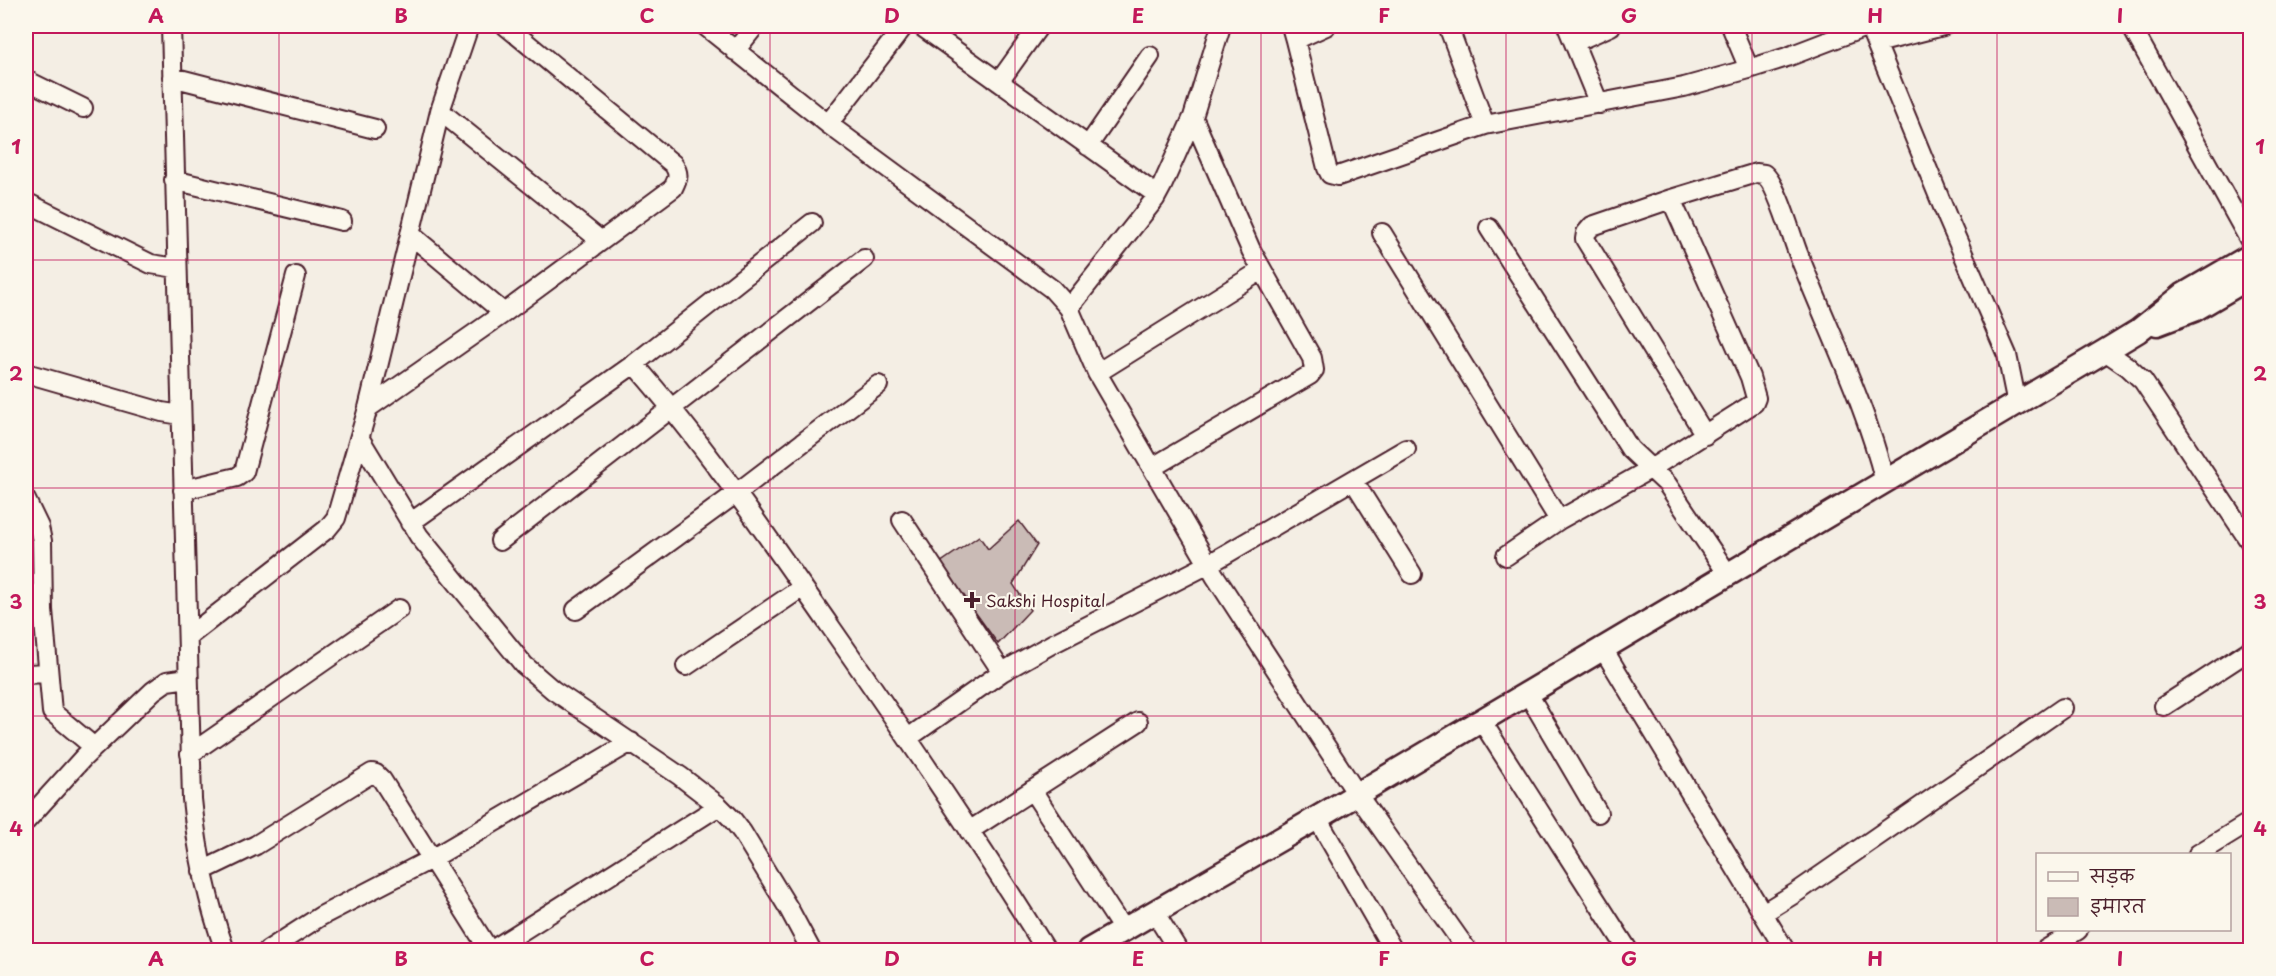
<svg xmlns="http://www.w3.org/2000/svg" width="2276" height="976" viewBox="0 0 2276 976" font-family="'Playpen Sans','Playpen Sans Deva',sans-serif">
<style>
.building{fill:#cabbb6;stroke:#4a1f2b;stroke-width:1.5}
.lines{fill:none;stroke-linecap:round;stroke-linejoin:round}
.minor-casing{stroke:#4a1f2b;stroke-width:22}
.major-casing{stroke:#4a1f2b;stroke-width:27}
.minor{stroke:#fbf7ec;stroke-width:18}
.major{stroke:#fbf7ec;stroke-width:22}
.grid{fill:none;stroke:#c2185b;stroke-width:1.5;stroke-opacity:0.55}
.poi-dot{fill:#4a1f2b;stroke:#fbf7ec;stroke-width:2}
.labels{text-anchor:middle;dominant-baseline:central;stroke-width:4.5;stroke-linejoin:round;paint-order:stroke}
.poi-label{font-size:16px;fill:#4a1f2b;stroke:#fbf7ec;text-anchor:start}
.neatline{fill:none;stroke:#c2185b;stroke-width:2}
.grid-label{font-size:20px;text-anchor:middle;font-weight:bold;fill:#c2185b}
</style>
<rect width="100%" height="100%" fill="#f4eee4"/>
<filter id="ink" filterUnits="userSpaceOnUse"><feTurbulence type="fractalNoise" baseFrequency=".0167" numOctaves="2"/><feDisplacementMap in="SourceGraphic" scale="12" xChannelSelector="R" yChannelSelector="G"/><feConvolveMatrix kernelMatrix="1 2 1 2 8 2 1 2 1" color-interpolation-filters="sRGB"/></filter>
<g filter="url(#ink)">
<!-- building -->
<path class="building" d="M1019,521L1037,545L1013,584L1030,610L998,644L940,563L979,536L988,549Z"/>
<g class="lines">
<!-- minor casing -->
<g class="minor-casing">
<path id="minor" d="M171,26L192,799C197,851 207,901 225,950
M705,26L828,124L1052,289L1069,308L1097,373L1215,576L1357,794L1467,950
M921,26L1157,195
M1291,26L1295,40L1326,26
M1448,26L1485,125
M1567,26L1599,104
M1731,26L1749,69
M1869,26L1948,219L2007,355L2017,404
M2131,26L2250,241
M1295,40L1327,168L1330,174L1338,176L1485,125L1684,87L1749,69L1787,57L1868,26
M1575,42L1611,26
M1877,43L1943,26
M735,51L755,26
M172,77L375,129
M26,80L83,108
M999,82L1039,26
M440,111L600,240
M828,124L904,26
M1088,146L1150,56
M174,180L342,221
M26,202L151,264L176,268
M1489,228L1630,449L1667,484L1727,573
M1382,233L1559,520
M410,234L504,313
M1069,308L1155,199L1162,186L1193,117L1221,26
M2105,351L2128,367L2143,381L2250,542
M634,364C707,447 767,536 830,626C904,732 978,840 1046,950
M26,373L162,412L181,415
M1097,373L1262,270
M368,408L504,313L673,188C678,178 680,174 673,164L506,26
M1705,435L1585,239L1586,233L1592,226L1671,199L1756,173L1764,174C1777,184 1791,235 1798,253C1828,330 1865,402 1885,482
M360,439L419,536L524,665L553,690L680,776L719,806L732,819L742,832L789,909L811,950
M1153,467L1310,375L1314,370L1312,358L1251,250L1193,117
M1353,480L1412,574
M183,490L237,477L244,472L296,276
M26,500L39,527L42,541L43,610L52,712L94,747
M902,520L1002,672
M410,523L634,364L812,223
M500,541L864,259
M1506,556L1559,520L1652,468L1754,403L1756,398L1750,377L1671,199
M576,610L738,492L878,385
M189,636L327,529L336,518L368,408L440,111L469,26
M1602,647L1785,950
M686,666L803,587
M26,674L48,673
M1527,692L1598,813
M2164,706L2250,650
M1481,720L1628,950
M908,738L1002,672L1052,644L1209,564L1406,449
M190,754L399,609
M1032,790L1124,931
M1317,818L1393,950
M26,821L83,758L153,691L167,681L188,678
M969,831L1138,722
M2198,854L2250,822
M202,871L256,845L372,773L376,774L382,780L489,950
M1155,913L1178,950
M1763,913L1797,892L2063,708
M268,950L321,916L433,858L631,742
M492,950L719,806
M2045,950L2078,930"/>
</g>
<!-- major casing -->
<g class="major-casing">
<path id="major" d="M2157,324L2194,310L2250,277
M1089,950L1317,818L2105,351L2138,331L2183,295L2250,256"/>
</g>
<!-- minor -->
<use href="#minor" class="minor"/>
<!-- major -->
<use href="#major" class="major"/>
</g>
</g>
<!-- grid -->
<path class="grid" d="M279,26V950M524,26V950M770,26V950M1015,26V950M1261,26V950M1506,26V950M1752,26V950M1997,26V950M26,260H2250M26,488H2250M26,716H2250"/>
<!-- markers -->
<path class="poi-dot" d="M969 591h6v6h6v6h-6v6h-6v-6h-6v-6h6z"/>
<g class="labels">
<!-- poi labels -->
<g class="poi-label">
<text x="986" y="600">Sakshi Hospital</text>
</g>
</g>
<!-- margin -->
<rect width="2276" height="976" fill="none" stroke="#fbf7ec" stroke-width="66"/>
<!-- legend -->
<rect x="2036" y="853" width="195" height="78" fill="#fbf7ec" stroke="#b4a19f" stroke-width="1.5"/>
<rect x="2048" y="872" width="30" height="9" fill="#fbf7ec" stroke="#b4a19f" stroke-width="1.5"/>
<text x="2090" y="883" font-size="18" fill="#4a1f2b">सड़क</text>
<rect x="2048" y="898" width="30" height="18" fill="#cabbb6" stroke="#b4a19f" stroke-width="1.5"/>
<text x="2090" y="913" font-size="18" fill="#4a1f2b">इमारत</text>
<rect x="33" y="33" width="2210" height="910" class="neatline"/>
<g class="grid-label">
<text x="156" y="23">A</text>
<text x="401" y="23">B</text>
<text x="647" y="23">C</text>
<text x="892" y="23">D</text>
<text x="1138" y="23">E</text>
<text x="1384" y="23">F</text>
<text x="1629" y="23">G</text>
<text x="1875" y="23">H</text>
<text x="2120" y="23">I</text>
<text x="16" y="154">1</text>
<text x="2260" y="154">1</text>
<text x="16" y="381">2</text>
<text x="2260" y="381">2</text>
<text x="16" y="609">3</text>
<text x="2260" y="609">3</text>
<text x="16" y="836">4</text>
<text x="2260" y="836">4</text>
<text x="156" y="966">A</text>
<text x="401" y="966">B</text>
<text x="647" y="966">C</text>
<text x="892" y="966">D</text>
<text x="1138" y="966">E</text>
<text x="1384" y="966">F</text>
<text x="1629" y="966">G</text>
<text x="1875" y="966">H</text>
<text x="2120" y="966">I</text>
</g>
</svg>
